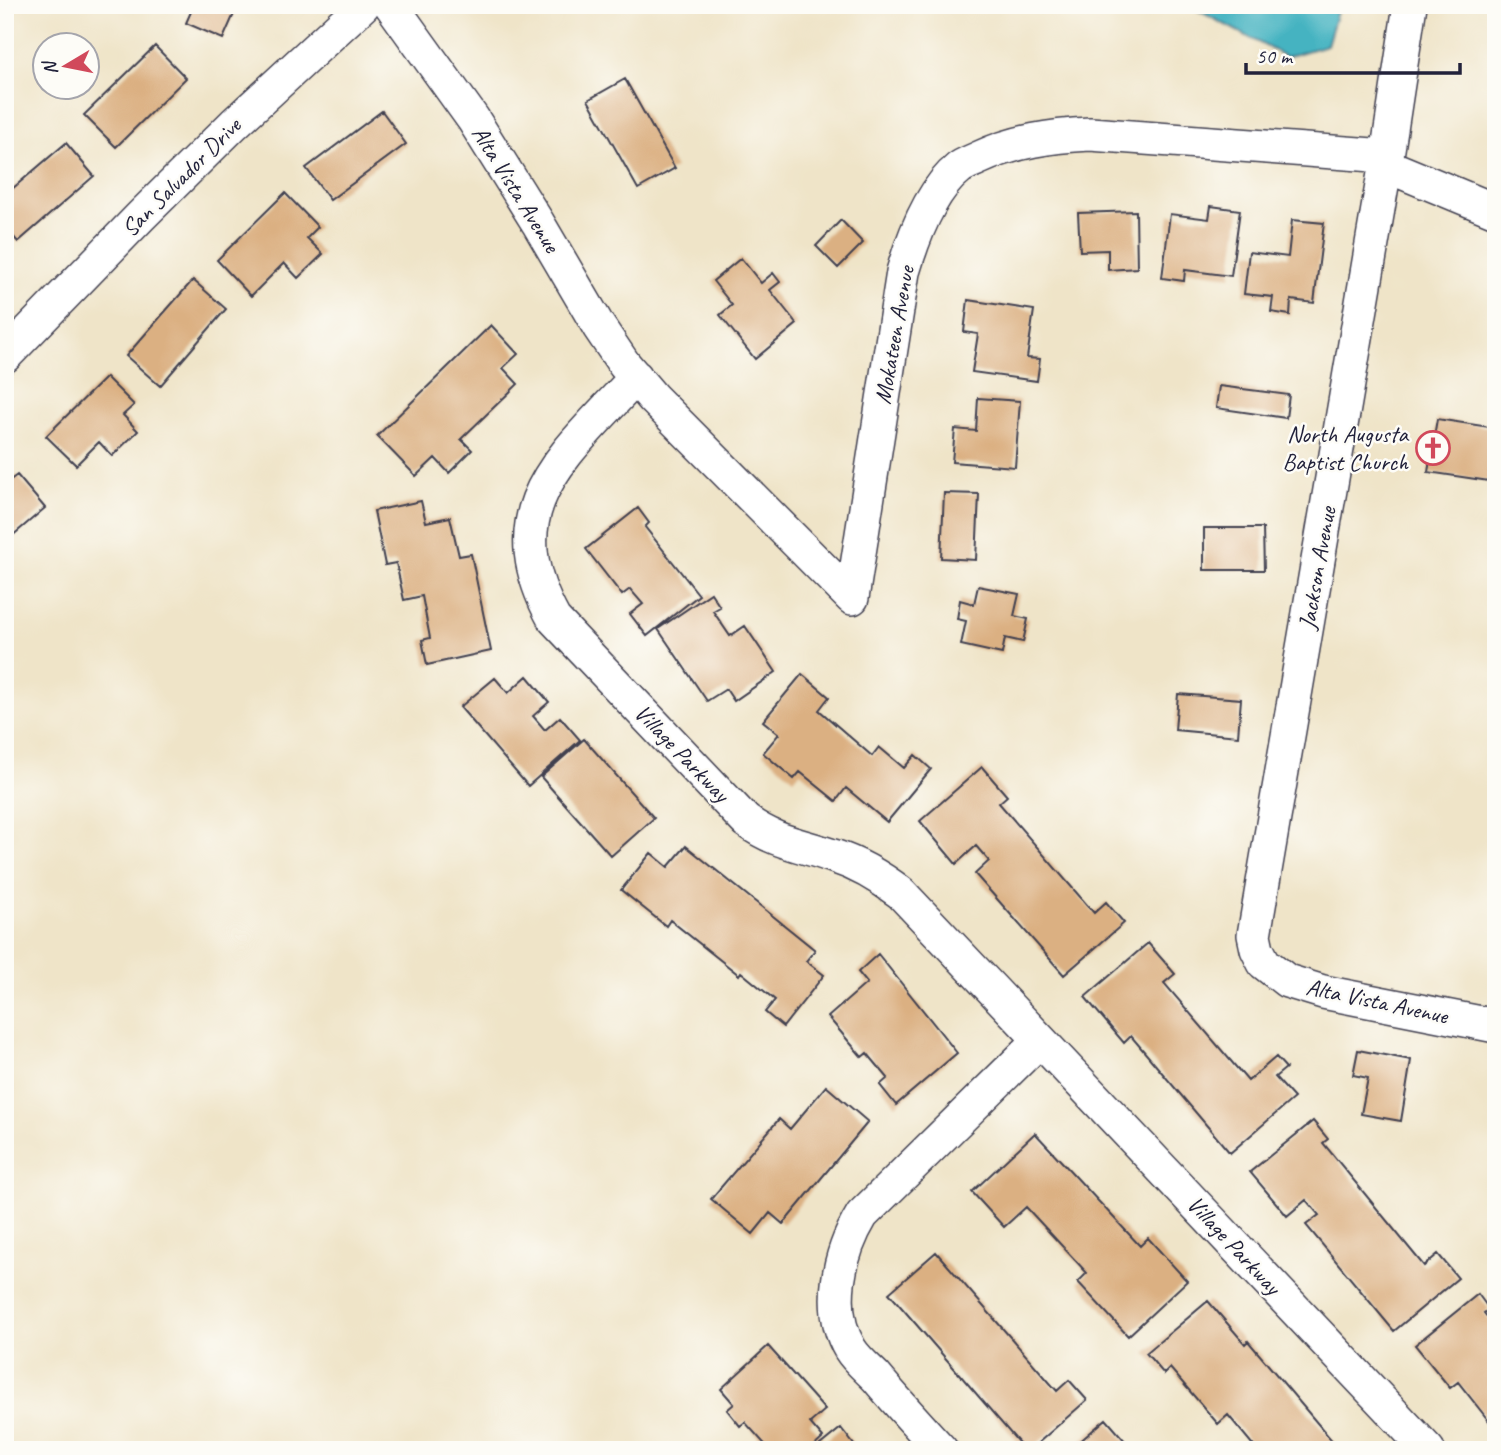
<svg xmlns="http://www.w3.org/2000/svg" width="1501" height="1455" viewBox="0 0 1501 1455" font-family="Caveat,sans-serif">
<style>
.water{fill:#45b3c1;stroke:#346a7e;stroke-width:2}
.building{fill:#dbb082}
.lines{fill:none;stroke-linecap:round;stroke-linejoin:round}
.minor-casing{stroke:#413f50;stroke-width:36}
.minor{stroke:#fff;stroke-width:33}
.labels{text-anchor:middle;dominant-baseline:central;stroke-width:5;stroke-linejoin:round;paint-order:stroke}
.street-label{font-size:24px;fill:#22223b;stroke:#fdfcf7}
.poi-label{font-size:24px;fill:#22223b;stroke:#fdfcf7;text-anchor:end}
</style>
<rect width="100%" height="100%" fill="#fdfcf7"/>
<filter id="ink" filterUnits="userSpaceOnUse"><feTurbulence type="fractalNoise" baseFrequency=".0143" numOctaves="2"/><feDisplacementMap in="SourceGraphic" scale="14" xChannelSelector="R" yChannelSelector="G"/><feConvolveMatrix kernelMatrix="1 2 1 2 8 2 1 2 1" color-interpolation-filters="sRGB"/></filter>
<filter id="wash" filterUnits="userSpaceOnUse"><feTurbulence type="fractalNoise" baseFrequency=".00686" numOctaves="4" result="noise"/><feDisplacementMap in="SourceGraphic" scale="28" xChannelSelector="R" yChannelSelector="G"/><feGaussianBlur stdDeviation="1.57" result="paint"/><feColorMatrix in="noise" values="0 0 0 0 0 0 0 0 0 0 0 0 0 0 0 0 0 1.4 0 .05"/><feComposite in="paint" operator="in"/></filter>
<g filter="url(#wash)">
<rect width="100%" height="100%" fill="#efe4c8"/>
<!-- water -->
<path class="water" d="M1188,5H1339L1327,45L1286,57Z"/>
<g id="blocks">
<!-- building -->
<path class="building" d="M194,5H238L223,39L186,23Z
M155,46L186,78L116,147L84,115Z
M625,79L675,168L638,189L588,100Z
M382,111L406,144L330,200L306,168Z
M66,143L94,176L18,242L5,227V195Z
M285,193L318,227L307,238L323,254L298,278L284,263L251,296L217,260Z
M1211,206L1240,210L1231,276L1185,270L1184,281L1162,278L1170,214L1209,219Z
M1136,211L1137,268L1108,270V250L1080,251L1078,213Z
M841,220L863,243L838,268L816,246Z
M1292,220L1324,223L1314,303L1291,300L1290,315L1271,312L1273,297L1244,294L1249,252L1288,257Z
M741,258L761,283L773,273L780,282L770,290L797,324L755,359L720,315L732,305L713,281Z
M193,280L226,309L160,386L126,356Z
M968,300L1034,310L1027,358L1040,359L1037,381L972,372L978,334L964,332Z
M491,325L518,354L503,368L518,384L461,439L472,450L449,473L435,458L416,476L377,436Z
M106,377L134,405L123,415L138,431L112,456L99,442L76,465L46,436Z
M1219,386L1289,395L1286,418L1216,408Z
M978,398L1020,401L1015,467L952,462L955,429L976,431Z
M1437,419L1496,428V482L1428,472Z
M17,475L45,508L5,542V484Z
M944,493L979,494L976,560L941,558Z
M421,501L426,522L450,517L459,556L471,554L491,651L427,665L422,640L430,638L422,596L404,600L396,563L385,565L374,511Z
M638,508L649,523L645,527L699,595L647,636L630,614L643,604L630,589L622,595L586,549Z
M1204,528H1263L1264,570H1204Z
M978,586L1019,594L1014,616L1028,619L1023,642L1005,638L1002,654L961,645L966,621L957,619L960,600L974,604Z
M711,593L720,607L713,611L730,636L745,626L776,672L734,701L726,689L707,701L658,629Z
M802,674L829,697L819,710L872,756L879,747L904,768L915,755L931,769L887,822L846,788L836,801L800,772L794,779L763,753L779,734L763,721Z
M527,676L549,702L533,716L545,730L560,717L580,740L528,786L460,707L495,678L508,693Z
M1178,694L1241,699L1238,736L1175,730Z
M584,739L654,818L611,856L541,777Z
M982,767L1007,796L999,803L1094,913L1106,902L1124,923L1064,975L975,874L989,861L976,846L956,864L920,821Z
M686,846L815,950L806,961L824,975L783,1027L765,1012L775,1000L741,972L739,975L670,920L666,926L621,890L651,853L668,867Z
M1148,943L1175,974L1164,983L1248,1081L1276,1057L1286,1068L1275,1077L1294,1098L1230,1153L1131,1036L1124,1043L1085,997Z
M878,954L957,1053L896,1105L880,1085L888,1078L867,1053L862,1057L828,1017L867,983L858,972Z
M1358,1050L1411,1060L1401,1121L1361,1114L1368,1078L1353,1075Z
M826,1086L868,1122L783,1224L770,1213L753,1234L711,1199L779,1119L790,1129Z
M1313,1121L1328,1139L1323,1143L1424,1266L1438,1254L1458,1278L1394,1331L1306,1225L1319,1215L1306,1200L1287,1216L1250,1172Z
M1035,1133L1140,1246L1148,1238L1187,1281L1128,1336L1078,1282L1087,1273L1026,1207L1004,1227L972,1192Z
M936,1252L1057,1391L1069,1380L1087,1400L1030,1450H1025L889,1293Z
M1478,1294L1489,1309L1484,1313L1496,1328V1430L1458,1382L1450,1388L1415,1345Z
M1208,1301L1245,1344L1248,1341L1340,1450H1257L1228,1415L1218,1424L1170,1368L1164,1374L1146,1353Z
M768,1346L825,1410L810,1423L823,1438L810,1450H770L745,1422L740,1426L727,1410L734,1404L721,1389Z
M1106,1419L1133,1450H1070Z
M841,1428L858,1450H814Z"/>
</g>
</g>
<g filter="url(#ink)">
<use href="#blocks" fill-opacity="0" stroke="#413f50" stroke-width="2"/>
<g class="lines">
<!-- minor casing -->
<g class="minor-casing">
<path id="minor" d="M391,5L473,119L538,223L599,327L624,364L653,398L852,598
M1410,5L1387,156L1254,935L1257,949L1264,963L1287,981L1323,992L1496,1026
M1385,165L1496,211
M5,356L141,216L234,124L363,5
M636,377C565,456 492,506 554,619L746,821C777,843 799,844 833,856C858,864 880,877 901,893L1428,1450
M852,598L903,272C913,238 930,191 959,168C964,164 973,161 979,158C1015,141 1051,136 1090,134L1387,156
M941,1450C919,1426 897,1402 876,1377C868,1369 856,1359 850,1349C826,1308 839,1253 862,1215L1040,1040"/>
</g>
<!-- minor -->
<use href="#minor" class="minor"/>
</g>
</g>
<!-- icons -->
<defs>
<g id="church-ring" transform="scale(1.75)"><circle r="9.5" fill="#fdfcf7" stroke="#d1495b" stroke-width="1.5"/><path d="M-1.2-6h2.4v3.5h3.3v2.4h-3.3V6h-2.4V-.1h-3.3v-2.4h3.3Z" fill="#d1495b"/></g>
</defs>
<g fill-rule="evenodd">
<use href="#church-ring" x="1433" y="448"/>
</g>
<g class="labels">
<!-- street labels -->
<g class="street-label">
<text transform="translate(181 177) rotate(-45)">San Salvador Drive</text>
<text transform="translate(516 189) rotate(58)">Alta Vista Avenue</text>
<text transform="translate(894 335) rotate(-80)">Mokateen Avenue</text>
<text transform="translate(1317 568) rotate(-80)">Jackson Avenue</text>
<text transform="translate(682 753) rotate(46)">Village Parkway</text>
<text transform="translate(1377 1001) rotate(12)">Alta Vista Avenue</text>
<text transform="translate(1234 1245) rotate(47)">Village Parkway</text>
</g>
<!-- poi labels -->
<g class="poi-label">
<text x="1408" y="434">North Augusta<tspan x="1408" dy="28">Baptist Church</tspan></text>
</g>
</g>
<!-- margin -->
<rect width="1501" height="1455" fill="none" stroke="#fdfcf7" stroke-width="28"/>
<!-- north arrow -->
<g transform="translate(66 66) rotate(260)"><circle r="33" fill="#fdfcf7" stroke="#a5a5ac" stroke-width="2"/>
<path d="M0-5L12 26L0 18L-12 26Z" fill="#d1495b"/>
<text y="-10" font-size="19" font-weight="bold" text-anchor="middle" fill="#22223b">N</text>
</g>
<!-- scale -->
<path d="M1246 63v10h214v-10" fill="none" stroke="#22223b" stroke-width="3.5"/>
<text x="1256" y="63" font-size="21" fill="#22223b" stroke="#fdfcf7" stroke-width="5" paint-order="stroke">50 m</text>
</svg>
